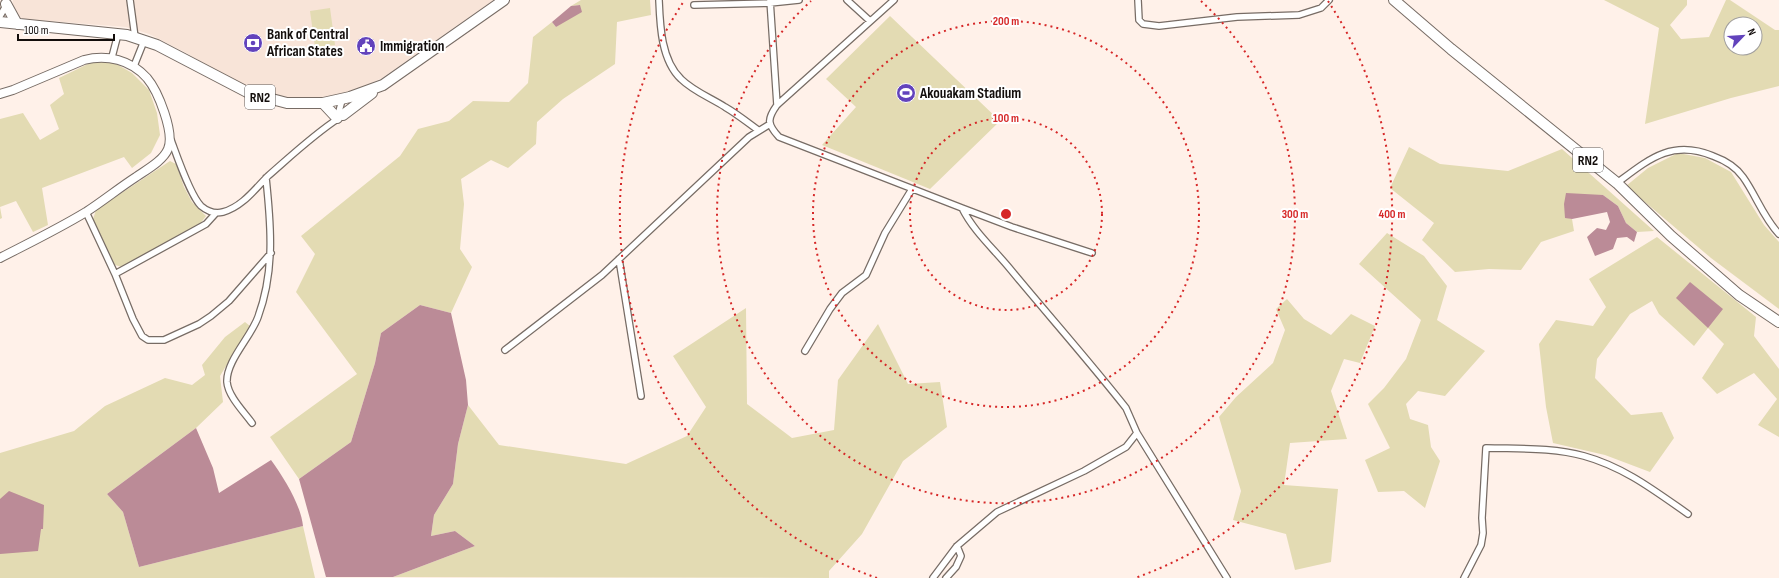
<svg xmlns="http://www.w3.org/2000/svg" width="1779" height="578" viewBox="0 0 1779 578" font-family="'Sofia Sans Condensed',sans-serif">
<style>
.built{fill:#f8e4d8}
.green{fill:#e3dbb3;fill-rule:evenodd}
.water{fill:#bb8b97}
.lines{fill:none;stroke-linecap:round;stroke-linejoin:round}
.street-casing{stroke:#776c65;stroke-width:8}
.secondary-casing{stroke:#776c65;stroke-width:10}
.highway-casing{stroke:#776c65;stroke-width:12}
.street{stroke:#fff;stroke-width:5.5}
.secondary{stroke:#fff;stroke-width:8}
.highway{stroke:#fff;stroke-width:10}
.ring{fill:none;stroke:#d62828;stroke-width:2;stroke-dasharray:2 4}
.labels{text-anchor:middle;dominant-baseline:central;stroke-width:4;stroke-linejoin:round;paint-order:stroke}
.shield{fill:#fff;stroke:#5a5655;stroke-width:1}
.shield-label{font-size:14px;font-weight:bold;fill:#130e0c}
.poi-label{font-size:15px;font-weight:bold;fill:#130e0c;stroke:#fff;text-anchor:start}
.centre{fill:#d62828;stroke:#fff;stroke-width:2}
.ring-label{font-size:12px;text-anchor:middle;font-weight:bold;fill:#d62828;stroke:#fff;stroke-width:4;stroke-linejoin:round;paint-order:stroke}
</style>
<rect width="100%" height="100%" fill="#fff1e9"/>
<!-- built -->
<path class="built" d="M13,0H494L382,78L359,89L331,96L305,99L277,96L252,89L222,74L188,54L149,34L126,27L25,19L18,17L12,8Z"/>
<!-- green -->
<path class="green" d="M581,0H650L651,15L617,22L615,64L563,99L537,122L536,144L508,168L491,160L461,179L464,204L460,249L472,267L451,313L420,305L381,333L375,363L351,442L299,479L270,437L357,374L296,292L315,254L301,236L400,156L418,129L449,121L473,101L509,102L528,83L533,37L552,22L556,27L580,5L571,6Z
M1604,0H1687V5L1670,25L1681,39L1709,37L1726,0H1730L1775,30H1779V86L1731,98L1645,124L1659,28ZM1731,24H1755V48H1731Z
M330,8L335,45L315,47L310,11Z
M890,16L1000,121L930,189L822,145L856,107L826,79Z
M92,62H113L132,73L149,90L157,113L160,135L151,153L132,168L124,157L42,188L48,225L33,232L16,201L0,207L2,218L0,219V119L23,113L40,140L59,129L50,105L64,94L59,78Z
M1409,147L1440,164L1508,171L1562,149L1654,231L1637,232L1626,223L1618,206L1603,195H1582L1565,217L1572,219L1574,231L1541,242L1521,270L1489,269L1455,272L1422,240L1434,223L1390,188Z
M1678,153L1705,158L1731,172L1764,225L1779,242V309L1711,258L1626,186L1648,168Z
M170,161L176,164L184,187L192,202L206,216L200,224L122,267L115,265L93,219L96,210Z
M1387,233L1424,256L1447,286L1437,320L1485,351L1445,396L1418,391L1406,404L1410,419L1428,425L1431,447L1440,461L1425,508L1404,491L1378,492L1365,460L1390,448L1368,404L1384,388L1406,359L1421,320L1359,264Z
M1657,237L1756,317L1754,336L1779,369V437L1758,425L1777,399L1754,373L1717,394L1702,378L1724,344L1708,328L1694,346L1659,314L1652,301L1630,314L1597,359L1595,378L1631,415L1662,412L1674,438L1650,472L1605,455L1553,443L1546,407L1539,344L1556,320L1593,326L1606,307L1589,279Z
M1287,299L1304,319L1331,335L1351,314L1375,326L1360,363L1344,359L1331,391L1347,439L1290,443L1284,485L1338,489L1331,562L1295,570L1286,534L1233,520L1241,491L1219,417L1236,397L1273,363L1285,330L1276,309Z
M746,308L747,404L792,438L834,430L838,380L878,324L908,384L940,382L947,427L903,461L862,534L829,571V578L393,577L475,546L455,531L431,536L434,515L453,484L458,444L468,405L499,445L626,464L687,436L706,407L673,356Z
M245,322L250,326L220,376L223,402L196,428L107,494L123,512L139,567L303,526L315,578H0V453L74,431L105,406L165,378L192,385L205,375L202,365L225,337Z"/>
<!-- water -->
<path class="water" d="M580,5L582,12L556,27L552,22L571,6Z
M1566,193L1603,195L1618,206L1626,223L1637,232L1634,242L1627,237L1617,238L1613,249L1595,256L1587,237L1597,228L1606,230L1610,222L1607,212L1572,219L1565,218L1564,204Z
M1690,282L1723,309L1708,328L1676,298Z
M420,305L451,313L466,380L468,405L458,444L453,484L434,515L431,536L455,531L475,546L393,577H326L299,479L351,442L375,363L381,333Z
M196,428L213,468L219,493L271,460C284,478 301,505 303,526L139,567L123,512L107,494Z
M9,491L44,505L43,529H41L38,551L0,554V499Z"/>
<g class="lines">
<!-- street casing -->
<g class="street-casing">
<path id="street" d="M130,0L135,37
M659,0C660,25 661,60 681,79C693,91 711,98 725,107C737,114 747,122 758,130
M770,0L777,105
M847,0L870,21
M894,0L777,105C767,119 767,124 779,137L962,208C974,232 994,249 1011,270C1049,316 1089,361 1126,408L1137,433L1126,447L1084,471L997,512L957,546L933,578
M1138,0L1139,20L1143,24L1159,26L1237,17L1299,15L1321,8L1329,0
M694,5L770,3L799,0
M0,16L7,4
M112,57L118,34
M134,66L144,41
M337,119L342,100
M171,140C177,156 190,195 201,206C207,211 215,214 223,212C242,207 255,189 268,176C291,156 313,135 339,118
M1617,183C1649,159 1672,139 1713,156C1724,160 1736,167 1743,177C1756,195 1763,217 1779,234
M962,208L1012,227L1092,253
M86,212L115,274L133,319L142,336L148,340H164L199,324L211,316L229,301L271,253
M619,259L641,396
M115,274L206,224L216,213
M505,350L602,275L749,137L770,124
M805,351L830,309L842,293L866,275L885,233L912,189
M252,423C244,412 228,396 227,382C226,361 251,337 258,317C275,271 271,225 266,178
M1137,433L1227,578
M946,578L956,567L961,556L957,546
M1464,578L1481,545L1483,533L1482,518L1486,448C1518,449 1553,447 1584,456C1624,467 1655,491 1688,514"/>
</g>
<!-- secondary casing -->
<g class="secondary-casing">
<path id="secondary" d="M0,94L13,90L84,60C107,54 131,60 147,78C158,91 175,133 168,149C163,161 146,170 136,177C119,188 103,201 86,212C58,229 29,243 0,258"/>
</g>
<!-- highway casing -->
<g class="highway-casing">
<path id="highway" d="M1394,0L1451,49L1617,183L1671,236L1739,295L1779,322
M6,4L17,24
M0,22L127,35L157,45L249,93L287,103H323L350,97L383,85L504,0
M323,103L337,118
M343,115L372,93"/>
</g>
<!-- street -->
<use href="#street" class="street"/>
<!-- secondary -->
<use href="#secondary" class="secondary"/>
<!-- highway -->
<use href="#highway" class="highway"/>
</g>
<!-- distance rings -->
<g class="ring">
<circle cx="1006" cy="214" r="96"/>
<circle cx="1006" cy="214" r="193"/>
<path d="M1201 1A289 289 0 1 1 811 1"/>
<path d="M877 578A386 386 0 0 1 684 1M1328 1A386 386 0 0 1 1135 578"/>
</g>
<!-- icons -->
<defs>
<g id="bank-disc" transform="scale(1)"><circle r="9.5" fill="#6243bc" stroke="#fff"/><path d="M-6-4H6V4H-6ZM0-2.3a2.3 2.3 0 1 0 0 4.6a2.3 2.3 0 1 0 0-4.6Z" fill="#fff"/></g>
<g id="civic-disc" transform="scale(1)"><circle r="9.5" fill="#6243bc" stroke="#fff"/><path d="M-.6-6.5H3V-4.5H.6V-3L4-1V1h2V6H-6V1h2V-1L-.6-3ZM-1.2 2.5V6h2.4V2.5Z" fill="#fff"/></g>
<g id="stadium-disc" transform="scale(1)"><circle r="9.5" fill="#6243bc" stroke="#fff"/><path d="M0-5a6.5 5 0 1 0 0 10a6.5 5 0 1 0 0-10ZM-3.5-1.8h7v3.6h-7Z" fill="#fff"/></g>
</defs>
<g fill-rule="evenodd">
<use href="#bank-disc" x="253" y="43"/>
<use href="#civic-disc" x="366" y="46"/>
<use href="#stadium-disc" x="906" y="93"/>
</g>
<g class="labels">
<!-- shield labels -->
<g class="shield">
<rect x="245" y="85" width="30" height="24" rx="3"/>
<rect x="1573" y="148" width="30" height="24" rx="3"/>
</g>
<g class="shield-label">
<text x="260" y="97">RN2</text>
<text x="1588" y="160">RN2</text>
</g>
<!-- poi labels -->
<g class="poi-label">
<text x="267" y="34">Bank of Central<tspan x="267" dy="17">African States</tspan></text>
<text x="380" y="46">Immigration</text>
<text x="920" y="93">Akouakam Stadium</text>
</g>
</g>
<circle cx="1006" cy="214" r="6" class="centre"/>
<g class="ring-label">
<text x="1006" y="25">200 m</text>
<text x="1006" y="122">100 m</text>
<text x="1295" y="218">300 m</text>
<text x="1392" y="218">400 m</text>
</g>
<!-- north arrow -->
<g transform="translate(1743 36) rotate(65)"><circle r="19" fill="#ffffff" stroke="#a19f9e"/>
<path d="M0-3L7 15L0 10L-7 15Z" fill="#6243bc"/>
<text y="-6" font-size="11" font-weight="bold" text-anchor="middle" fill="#130e0c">N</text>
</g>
<!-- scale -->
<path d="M18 34v6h96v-6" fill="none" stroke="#130e0c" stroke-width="2"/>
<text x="24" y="34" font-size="12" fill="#130e0c" stroke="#ffffff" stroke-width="3" paint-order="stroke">100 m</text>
</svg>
